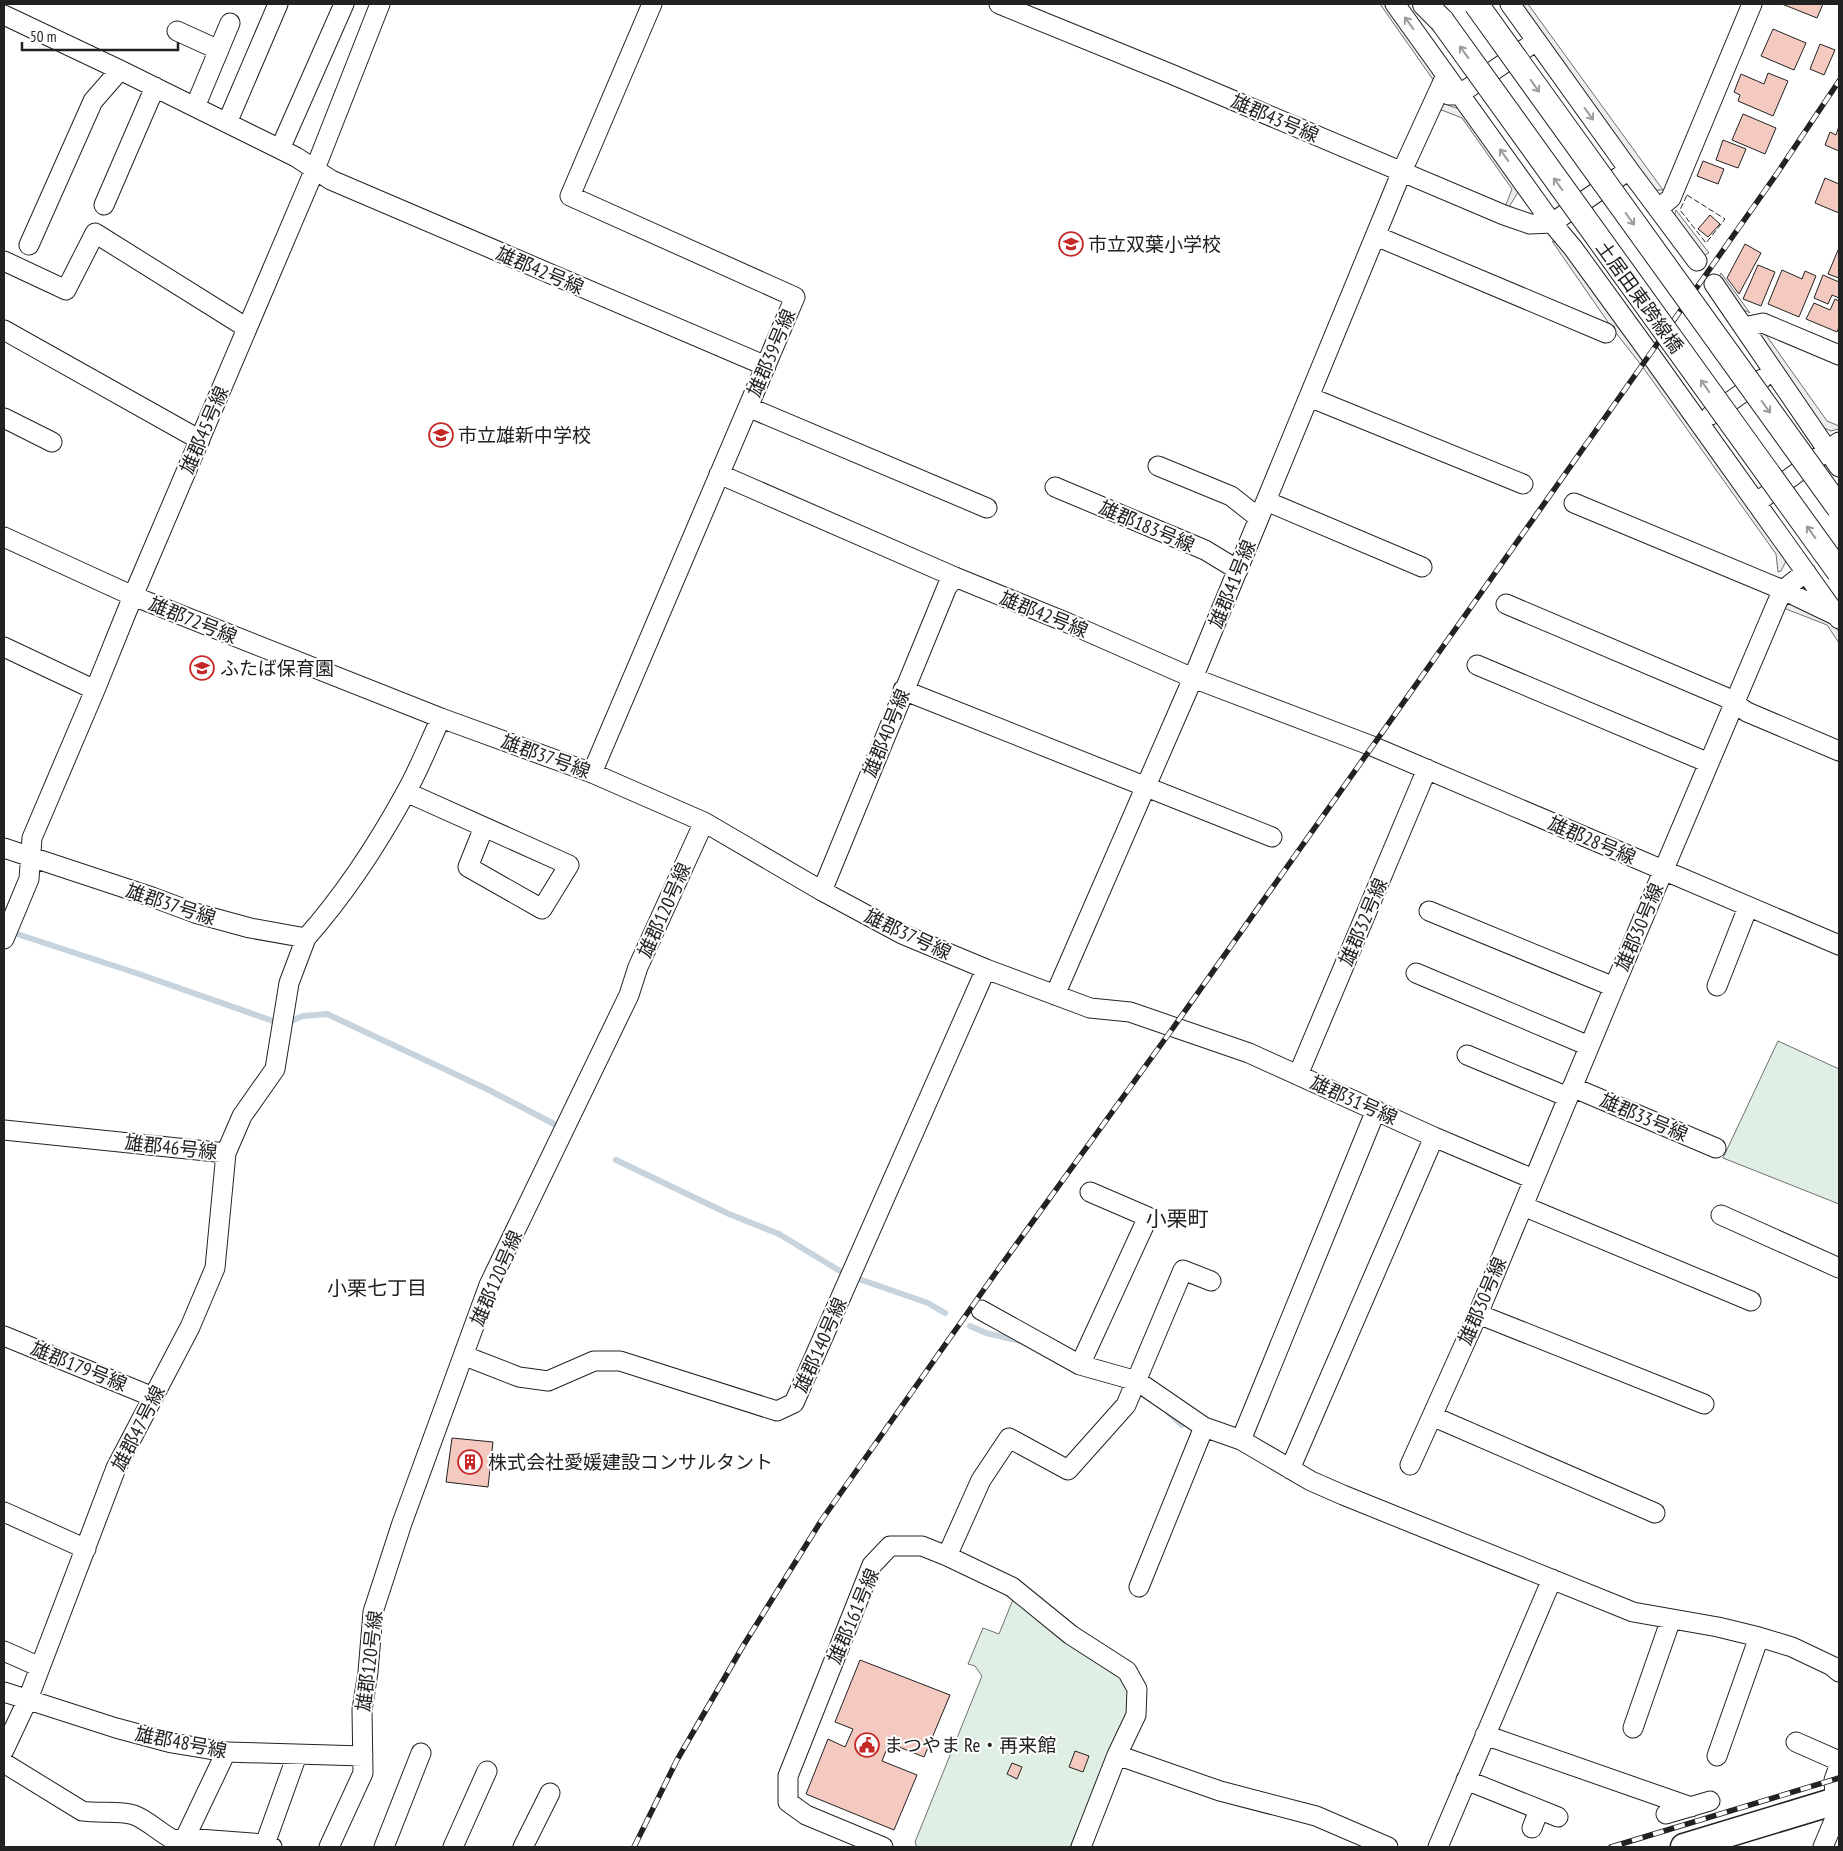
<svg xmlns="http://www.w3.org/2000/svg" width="1843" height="1851" viewBox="0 0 1843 1851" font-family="'PT Sans Narrow','Noto Sans JP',sans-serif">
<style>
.green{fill:#e0efe3;stroke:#6f6f6f}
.parking{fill:#ededed;stroke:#6f6f6f}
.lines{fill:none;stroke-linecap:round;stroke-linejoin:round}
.stream{stroke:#c7d3dd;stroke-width:6}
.building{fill:#f3c9c0;stroke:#222}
.minor-casing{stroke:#222;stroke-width:21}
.tertiary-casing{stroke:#222;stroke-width:26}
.secondary-casing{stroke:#222;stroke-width:29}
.minor{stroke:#fff;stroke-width:19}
.tertiary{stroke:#fff;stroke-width:24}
.secondary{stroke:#fff;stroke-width:26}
.rail-casing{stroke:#222;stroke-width:5.5}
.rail{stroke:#fff;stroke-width:4;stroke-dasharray:11;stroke-linecap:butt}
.tertiary-bridge-casing{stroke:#222;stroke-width:26;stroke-linecap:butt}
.tertiary-bridge{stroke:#fff;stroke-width:24}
.fence{stroke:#222;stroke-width:1;stroke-dasharray:6 2.5;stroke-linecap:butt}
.oneway{stroke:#9c9c9c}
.labels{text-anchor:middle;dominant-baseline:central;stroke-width:4;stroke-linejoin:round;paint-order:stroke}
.street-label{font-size:19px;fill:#222;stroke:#fff}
.poi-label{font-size:19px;fill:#222;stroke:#fff;text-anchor:start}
.neighbourhood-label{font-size:20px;fill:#222;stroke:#fff}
.quarter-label{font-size:21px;fill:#222;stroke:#fff}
</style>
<rect width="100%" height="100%" fill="#fff"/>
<!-- green -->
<path class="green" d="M1778,1041L1839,1069V1204L1723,1158Z
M1014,1597L1122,1677L1126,1684L1130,1706L1070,1847H917L915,1842L982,1676L975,1666L968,1664L983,1628L999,1634Z"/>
<!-- parking -->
<path class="parking" d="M1380,4H1389L1436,76L1434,81Z
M1519,4H1528L1663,190H1656L1652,188Z
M1442,103L1462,110L1520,189L1509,207H1505L1512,189L1462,118L1439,109Z
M1676,210L1709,253L1703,256L1674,217Z
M1552,241L1566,247L1786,557V561L1781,571L1778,572L1776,554L1642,366L1612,328Z
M1721,273L1750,313L1740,308L1719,277Z
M1760,331L1767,332L1766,335L1827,421L1839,426V429L1831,431L1822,427L1758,335Z
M1791,602L1830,619L1839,632V643L1827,625L1781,607L1786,603Z"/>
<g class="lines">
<!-- stream -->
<path class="stream" d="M14,933L139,974L273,1021
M291,1021L303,1016L327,1014L487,1089L556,1125
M616,1160L729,1214L779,1234L840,1271
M856,1278L928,1303L945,1313
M970,1326L986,1333L1021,1341
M1169,1413L1182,1425"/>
</g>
<!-- building -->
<path class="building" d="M1782,4H1823L1817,18Z
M1773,29L1806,43L1794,70L1761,56Z
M1820,44L1835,50L1824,75L1810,69Z
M1768,73L1788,81L1773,116L1738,101L1740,95L1734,92L1741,74L1764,84Z
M1743,114L1776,128L1765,154L1732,140Z
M1839,126V151L1825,145L1830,132L1836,135Z
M1723,140L1746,149L1738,168L1716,160Z
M1703,161L1724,169L1718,184L1697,176Z
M1825,178L1839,184V213L1815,203Z
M1710,215L1720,224L1708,237L1698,229Z
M1745,244L1761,253L1739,294L1727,278Z
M1838,250L1839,251V278L1828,274Z
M1758,265L1775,272L1761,306L1743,299Z
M1782,270L1802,279L1805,271L1816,276L1799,317L1768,304Z
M1823,275L1839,282V298L1832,295L1828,304L1814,298Z
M1835,299L1839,301V327L1837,332L1806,319L1814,303L1830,310Z
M452,1438L493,1442L488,1487L446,1482Z
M860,1660L950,1695L924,1757L889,1743L882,1761L917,1775L894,1830L806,1794L828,1739L845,1747L853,1729L835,1722Z
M1075,1751L1089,1756L1083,1772L1069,1767Z
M1012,1763L1022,1767L1017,1779L1007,1774Z"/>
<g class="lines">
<!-- minor casing -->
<g class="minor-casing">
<path id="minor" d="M999,4L1171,74L1504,215L1530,224L1552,223
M1395,4L1552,223L1573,248L1650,354L1839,619
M1510,4L1629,170L1697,261
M4,15L120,70L296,157L331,180L766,366
M177,31L219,50
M1449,95L1460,94L1536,41
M195,107L230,23
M227,123L278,4
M280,149L344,4
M104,205L155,87
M1658,209L1671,198L1752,4
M1552,223L1629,170
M1376,236L1606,333
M29,245L93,101L120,70
M4,261L66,290L95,233L247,328
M1714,284L1839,467
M1744,327L1763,323L1839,355
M4,330L200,440
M1309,397L1523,484
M748,407L987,508
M1711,415L1762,379
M4,418L52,442
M1158,466L1231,496L1259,518
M719,474L955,577L1068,623L1193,678L1372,746L1839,945
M1055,487L1205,550L1238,570
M1266,501L1422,567
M1574,503L1783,590L1835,615
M1756,503L1839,442
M4,537L133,596L441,718
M1506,604L1725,697L1747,712L1839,751
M4,647L95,690
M1477,665L1709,763
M903,690L1272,837
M592,773L795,297L570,196L652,4
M406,792L569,865L542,909L468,867L484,827
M4,848L152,897L195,913L250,928L306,938C345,894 377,845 405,794C419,770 429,743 441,718L592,773L704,822L822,891L902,934L986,969L1090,1008L1130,1012L1249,1053L1434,1137L1533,1179
M822,891L947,587L955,577
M1429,911L1614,987
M4,939L29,879L32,838L95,690L133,596L315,169L380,4
M1416,973L1589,1046
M1717,986L1748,907
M1055,995L1193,678L1402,171L1446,75
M1467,1055L1568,1097
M1298,1075L1427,769
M1572,1087L1716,1148
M4,1130L226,1153L242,1116L275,1069L289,983L306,938
M1523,1206L1751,1301
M1721,1215L1839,1268
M981,1310L1080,1365L1137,1381L1204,1427L1241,1440L1311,1481L1343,1495L1633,1612L1718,1627L1759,1637L1792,1647L1832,1666L1839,1672
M1478,1314L1704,1404
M4,1336L153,1397
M465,1356L519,1377L548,1381L594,1361H620L777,1411L794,1403L986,969
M1080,1365L1148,1217L1090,1192
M1432,1416L1655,1513
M1241,1440L1376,1110
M1410,1465L1478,1314L1614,987L1776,605L1783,590L1806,572
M1290,1469L1434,1137
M4,1512L86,1549
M947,1556L981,1480L1009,1438L1068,1470L1126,1405L1183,1270L1211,1281
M1139,1587L1204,1427
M4,1651L40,1667
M4,1692L116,1728L172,1743L226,1752L363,1756
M1633,1728L1671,1619
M1485,1735L1691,1807
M1796,1742L1839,1761
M4,1750L28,1699L116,1468L190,1327L215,1268L226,1153
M226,1752L185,1838L265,1844L272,1847
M1117,1755L1220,1791L1316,1816L1388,1847
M1717,1756L1759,1637
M4,1763L82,1811C99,1814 118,1810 134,1815C149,1821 160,1833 174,1840L185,1838
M1466,1780L1558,1817
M1666,1814L1710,1801
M1532,1828L1539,1810
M265,1844L297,1755
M329,1847L363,1773L362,1710L368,1672L373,1612L402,1523L489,1285L629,995L638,967L704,822
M384,1847L421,1753
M453,1847L487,1771
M523,1847L550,1793
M883,1847L806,1815L788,1802V1776L872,1565L890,1546H922L947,1556L1012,1587L1071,1635L1127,1671L1137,1689L1136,1715L1117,1755L1081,1847
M1438,1847L1552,1579
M1823,1847L1836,1816L1834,1780L1839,1766"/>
</g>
<!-- tertiary casing -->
<g class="tertiary-casing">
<path id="tertiary" d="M1425,4L1442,21"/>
</g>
<!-- secondary casing -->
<g class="secondary-casing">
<path id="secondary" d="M1684,1847L1839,1800"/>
</g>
<!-- minor -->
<use href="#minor" class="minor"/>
<!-- tertiary -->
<use href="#tertiary" class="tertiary"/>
<!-- secondary -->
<use href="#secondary" class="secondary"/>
<!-- rail casing -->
<g class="rail-casing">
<path id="rail" d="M634,1847L677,1760L743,1646L821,1521L997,1271L1173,1028L1650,354L1778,172L1839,81
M1611,1847L1839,1778"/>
</g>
<!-- rail -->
<use href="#rail" class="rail"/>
<!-- tertiary-bridge casing -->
<g class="tertiary-bridge-casing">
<path id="tertiary-bridge" d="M1476,4L1839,508
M1442,21L1839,572"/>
</g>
<!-- tertiary-bridge -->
<use href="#tertiary-bridge" class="tertiary-bridge"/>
<!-- fence -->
<path class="fence" d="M1687,195L1725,219L1706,243L1680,210Z"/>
</g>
<!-- one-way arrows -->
<defs><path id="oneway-shaft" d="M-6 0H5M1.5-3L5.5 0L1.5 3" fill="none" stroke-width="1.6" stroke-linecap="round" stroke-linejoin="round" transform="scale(1.25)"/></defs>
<g class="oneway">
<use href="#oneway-shaft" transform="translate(1409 23) rotate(-126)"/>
<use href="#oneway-shaft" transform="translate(1464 52) rotate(-126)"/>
<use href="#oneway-shaft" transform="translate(1535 86) rotate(55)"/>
<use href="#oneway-shaft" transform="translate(1589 114) rotate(54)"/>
<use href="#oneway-shaft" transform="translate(1504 155) rotate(-126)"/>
<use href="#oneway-shaft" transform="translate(1558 184) rotate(-126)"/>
<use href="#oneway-shaft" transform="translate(1630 219) rotate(54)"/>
<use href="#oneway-shaft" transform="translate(1705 386) rotate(-125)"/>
<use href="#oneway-shaft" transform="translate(1766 407) rotate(54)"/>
<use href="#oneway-shaft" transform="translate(1811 532) rotate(-126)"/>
</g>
<!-- icons -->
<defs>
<g id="school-ring" transform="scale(1.25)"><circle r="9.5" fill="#fff" stroke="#c62828" stroke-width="1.5"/><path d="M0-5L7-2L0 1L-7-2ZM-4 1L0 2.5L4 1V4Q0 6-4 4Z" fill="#c62828"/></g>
<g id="building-ring" transform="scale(1.25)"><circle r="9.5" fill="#fff" stroke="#c62828" stroke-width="1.5"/><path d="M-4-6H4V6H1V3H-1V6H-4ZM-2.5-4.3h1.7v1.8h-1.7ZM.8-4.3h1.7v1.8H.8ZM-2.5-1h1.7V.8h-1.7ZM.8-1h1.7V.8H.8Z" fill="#c62828"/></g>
<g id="civic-ring" transform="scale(1.25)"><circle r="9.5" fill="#fff" stroke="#c62828" stroke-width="1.5"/><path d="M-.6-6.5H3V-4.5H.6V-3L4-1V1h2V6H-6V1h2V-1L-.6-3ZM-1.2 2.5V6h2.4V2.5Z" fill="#c62828"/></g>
</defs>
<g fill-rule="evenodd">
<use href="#school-ring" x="1071" y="244"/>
<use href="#school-ring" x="441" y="435"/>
<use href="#school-ring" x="202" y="668"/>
<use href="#building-ring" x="470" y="1462"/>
<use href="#civic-ring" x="867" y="1745"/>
</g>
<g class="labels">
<!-- street labels -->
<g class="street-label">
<text transform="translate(1275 118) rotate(23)">雄郡43号線</text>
<text transform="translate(540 270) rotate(23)">雄郡42号線</text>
<text transform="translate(1640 297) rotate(54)">土居田東跨線橋</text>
<text transform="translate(771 353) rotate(-67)">雄郡39号線</text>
<text transform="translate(204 430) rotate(-67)">雄郡45号線</text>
<text transform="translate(1147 526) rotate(23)">雄郡183号線</text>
<text transform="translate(1232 584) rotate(-68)">雄郡41号線</text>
<text transform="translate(1044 614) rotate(22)">雄郡42号線</text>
<text transform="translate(193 620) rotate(22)">雄郡72号線</text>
<text transform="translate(886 733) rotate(-68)">雄郡40号線</text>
<text transform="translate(546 756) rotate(20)">雄郡37号線</text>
<text transform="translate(1592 840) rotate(23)">雄郡28号線</text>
<text transform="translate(171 904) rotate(18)">雄郡37号線</text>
<text transform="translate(664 910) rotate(-66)">雄郡120号線</text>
<text transform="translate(1363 922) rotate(-67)">雄郡32号線</text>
<text transform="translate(1639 927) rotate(-67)">雄郡30号線</text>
<text transform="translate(908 934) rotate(25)">雄郡37号線</text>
<text transform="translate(1354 1100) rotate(24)">雄郡31号線</text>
<text transform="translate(1644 1117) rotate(23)">雄郡33号線</text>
<text transform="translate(171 1147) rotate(6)">雄郡46号線</text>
<text transform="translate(496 1278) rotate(-67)">雄郡120号線</text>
<text transform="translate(1482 1301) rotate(-67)">雄郡30号線</text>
<text transform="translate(820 1345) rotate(-66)">雄郡140号線</text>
<text transform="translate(79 1366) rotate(22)">雄郡179号線</text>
<text transform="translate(138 1428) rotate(-63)">雄郡47号線</text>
<text transform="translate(853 1616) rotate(-67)">雄郡161号線</text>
<text transform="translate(369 1661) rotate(-83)">雄郡120号線</text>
<text transform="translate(181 1742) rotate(11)">雄郡48号線</text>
</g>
<!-- poi labels -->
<g class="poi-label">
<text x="1088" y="244">市立双葉小学校</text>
<text x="458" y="435">市立雄新中学校</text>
<text x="220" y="668">ふたば保育園</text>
<text x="488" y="1462">株式会社愛媛建設コンサルタント</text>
<text x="884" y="1745">まつやま Re・再来館</text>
</g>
<!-- neighbourhood labels -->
<g class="neighbourhood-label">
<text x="377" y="1288">小栗七丁目</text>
</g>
<!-- quarter labels -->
<g class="quarter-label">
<text x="1177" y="1218">小栗町</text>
</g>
</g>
<!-- border -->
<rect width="1843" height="1851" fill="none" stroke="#222222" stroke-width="10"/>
<!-- scale -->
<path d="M22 42v8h156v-8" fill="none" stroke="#222222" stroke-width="2.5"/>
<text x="30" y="42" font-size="15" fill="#222222" stroke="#ffffff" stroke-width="4" paint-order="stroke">50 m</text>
</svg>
